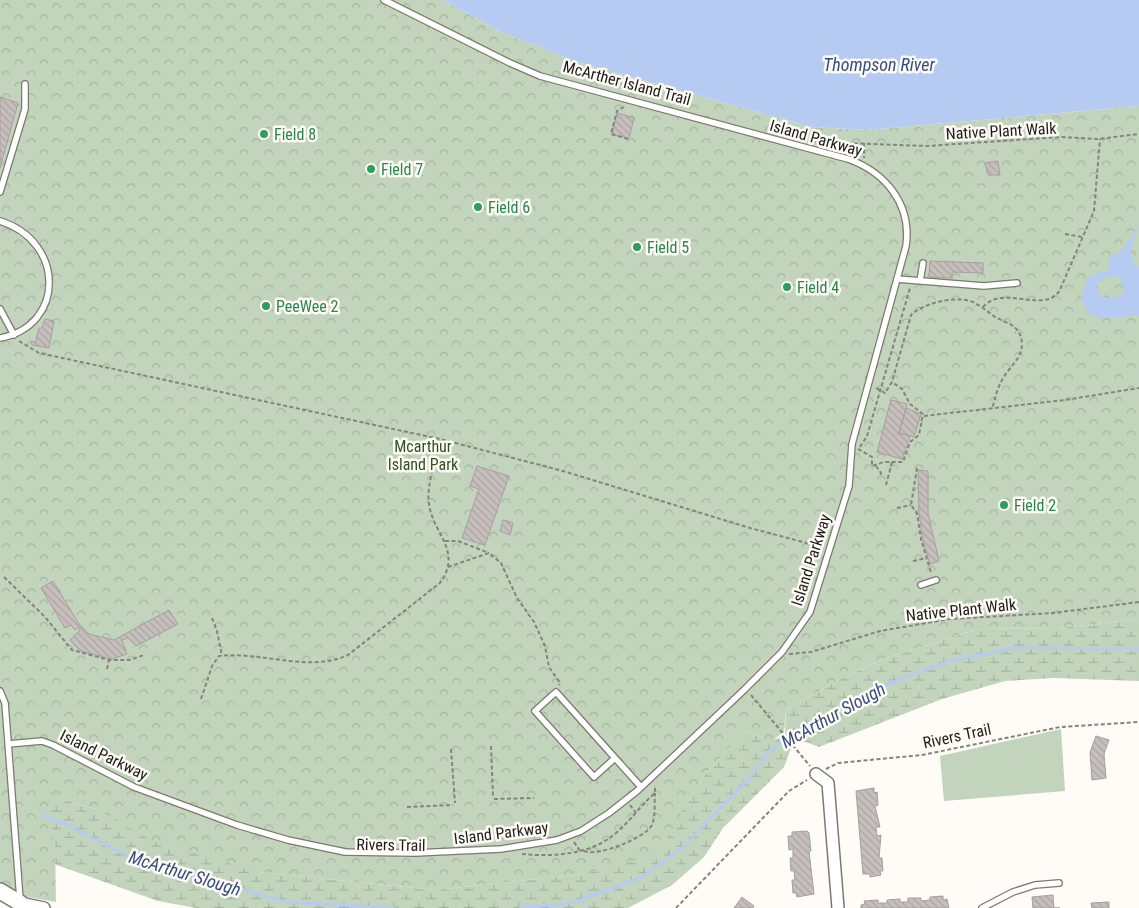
<svg xmlns="http://www.w3.org/2000/svg" width="1139" height="908" viewBox="0 0 1139 908" font-family="'Roboto Condensed',sans-serif">
<style>
.grass{fill:#c2d4bb}
.wetland{fill:url(#wetland-marsh)}
.park{fill:url(#park-crowns)}
.water{fill:#b6cbf1;fill-rule:evenodd}
.lines{fill:none;stroke-linecap:round;stroke-linejoin:round}
.stream{stroke:#b6cbf1;stroke-width:3}
.building{fill:url(#building-back-hatch);stroke:#a79f9d}
.service-casing{stroke:#7c7872;stroke-width:8}
.minor-casing{stroke:#7c7872;stroke-width:14}
.tertiary-casing{stroke:#7c7872;stroke-width:18}
.path{stroke:#86837f;stroke-width:2;stroke-dasharray:4 2.5;stroke-linecap:butt}
.service{stroke:#fff;stroke-width:5.5}
.minor{stroke:#fff;stroke-width:11}
.tertiary{stroke:#fff;stroke-width:15}
.leisure-dot{fill:#2e9e5b;stroke:#fffbf6;stroke-width:2}
.labels{text-anchor:middle;dominant-baseline:central;stroke-width:5;stroke-linejoin:round;paint-order:stroke}
.street-label{font-size:16px;fill:#1e1c1a;stroke:#fffbf6}
.leisure-label{font-size:16px;fill:#27864d;stroke:#fffbf6;text-anchor:start}
.park-label{font-size:16px;fill:#2f521e;stroke:#fffbf6}
.water-label{font-size:18px;font-style:italic;fill:#344e80;stroke:#fffbf6}
</style>
<defs>
<pattern id="wetland-marsh" width="20" height="14" patternUnits="userSpaceOnUse" patternTransform="scale(1.25)"><rect width="20" height="14" fill="#c2d4bb"/><path d="M1 5h8M5 5V1M11 12h8M15 12V8" fill="none" stroke="#a6b5a0"/></pattern>
<pattern id="park-crowns" width="20" height="18" patternUnits="userSpaceOnUse" patternTransform="scale(1.25)"><rect width="20" height="18" fill="#c2d4bb"/><path d="M2 6a3 3 0 1 1 6 0M12 15a3 3 0 1 1 6 0" fill="none" stroke="#a6b5a0"/></pattern>
<pattern id="building-back-hatch" width="6" height="6" patternUnits="userSpaceOnUse" patternTransform="scale(1.25)"><rect width="6" height="6" fill="#c7bfbd"/><path d="M-1 5l2 2M0 0l6 6M5-1l2 2" fill="none" stroke="#aaa4a2"/></pattern>
</defs>
<rect width="100%" height="100%" fill="#fffbf6"/>
<!-- grass -->
<path class="grass" d="M1061,729L1065,791L944,801L940,756Z"/>
<!-- wetland -->
<path class="wetland" d="M1139,619V681L1054,678L1005,681L942,699L819,747L803,741L793,743L784,767L723,828L704,857L672,885L628,908H196L158,901L54,864L55,847L45,788L75,804L97,809L120,821L258,872L435,890L585,874L687,802L707,772L743,733L755,732C766,742 771,742 785,735L786,710L838,680L881,660L978,629L1060,628Z"/>
<!-- park -->
<path class="park" d="M0,0H443L501,32L577,62L812,127L867,130L1139,106V619L1060,628L978,629L881,660L838,680L786,710L784,732C769,743 769,744 755,732L743,733L707,772L687,802L663,846L642,859L585,874L435,890L258,872L151,840L97,809L75,804L46,789L55,847L56,902L10,894L0,888Z"/>
<!-- water -->
<path class="water" d="M443,0H1139V106L867,130L812,127L577,62L501,32Z
M1139,225C1134,240 1124,257 1139,268V316C1118,314 1091,330 1081,298L1088,277L1110,269V256L1120,252ZM1117,276L1124,285L1123,295L1108,298L1099,295L1096,286L1105,278Z"/>
<g class="lines">
<!-- stream -->
<path class="stream" d="M43,815L73,828L131,858L286,902L394,908
M520,908L572,903L642,877L681,849L754,773L770,750L802,728L867,692L949,661L1014,648L1139,649"/>
</g>
<!-- building -->
<path class="building" d="M0,97L18,103L0,168Z
M617,113L634,118L629,138L612,134Z
M998,161L1000,175H988L985,163Z
M930,261L983,263V273L952,272V278L929,277Z
M45,319L54,321L49,348L32,345L31,342L35,343L39,328H42Z
M891,400L907,404L899,433L910,436L902,459L877,452Z
M906,408L921,414L914,437L899,433Z
M477,466L509,476L485,545L462,538L479,489L470,486Z
M918,470L928,471V513L939,561L930,564L923,541L919,513Z
M503,520L513,523L510,535L500,531Z
M53,581L79,624L89,634L114,640L169,610L178,624L136,646L128,638L122,640L127,654L112,659L80,651L70,640L80,630L78,628L75,630L71,625L65,628L41,588Z
M1096,736L1109,740L1104,754L1106,778L1092,780L1090,752Z
M874,788V793L877,792L878,805L875,806L880,827H876L877,836L881,835L879,858H882L883,871H880L881,875L870,877V874H863L856,791Z
M807,831L809,833L811,851H809L814,894L797,897L796,893H793L792,880H795L794,871H791L790,858H793V849L789,850L788,836H792V832Z
M1053,895L1054,908H1060H1033L1032,897Z
M943,896V900L947,899L949,908H861V905L865,904L864,901L878,900V903H887V900L900,899V902H908V898H921V901L930,900V897Z
M742,897L754,906L753,908H734Z
M1109,902V908H1092L1091,903Z"/>
<g class="lines">
<!-- service casing -->
<g class="service-casing">
<path id="service" d="M0,192L25,109V84
M0,221C65,241 66,326 0,338
M897,279L984,286L1017,283
M920,281L923,263
M0,309L14,335
M921,585L936,580
M0,691L5,703L20,899
M8,744L42,741L53,745L134,787L237,825L288,840L345,852L415,853L501,849L557,840L581,831L609,813L637,791L744,690L782,652L810,612L849,486L852,444L906,246C912,204 885,172 848,159L540,76L510,63L384,0
M615,758L556,692L535,711L594,777L615,758L641,787
M982,908L1013,892L1035,885L1059,883"/>
</g>
<!-- minor casing -->
<g class="minor-casing">
<path id="minor" d="M816,774L828,783L838,908
M20,903L44,908"/>
</g>
<!-- tertiary casing -->
<g class="tertiary-casing">
<path id="tertiary" d="M0,891L20,903V908"/>
</g>
<!-- path -->
<path class="path" d="M624,107L617,111L611,134L628,139
M815,142L927,146L1061,137L1098,139L1139,134
M864,143V158
M1065,234L1082,237
M983,307C999,288 1028,305 1049,299C1053,298 1056,294 1059,292L1094,211L1100,139
M19,341L39,353L440,439L563,471L750,528L822,547
M876,388L885,393L892,382L911,315C924,303 955,295 973,302C981,306 988,312 995,317C1008,324 1021,325 1022,344C1022,359 1008,368 1002,380C997,389 995,399 992,409
M924,416L1065,400L1139,388
M860,447L867,436L910,288
M858,449L872,457V466L884,462H903L910,442L919,435L923,414L910,404L902,389L892,382
M876,466L881,473L880,477
M917,468L911,505L917,513L921,539L931,573
M886,485L892,462
M897,508L911,505
M445,541H458L489,553
M913,561L927,558
M448,567L489,553L501,563L517,598L534,622L545,646L549,667L560,683L559,685
M4,577L45,617L72,650L109,660H129L144,655
M212,618L217,631L222,656
M789,654L811,652L880,631L950,619L1053,613L1139,602
M107,669L109,660
M751,695L810,766
M201,699L212,666L219,656C261,651 308,673 348,655L440,583C463,551 433,534 429,504C426,485 436,460 440,440
M491,746L493,797
M451,749L455,803
M826,769L838,763L922,755L1060,727L1139,722
M494,799L534,798
M630,805L636,813
M407,807L453,805
M574,842L580,851
M584,851C598,857 645,838 652,825C656,815 654,803 655,793
M522,854C554,857 592,855 617,832C631,820 641,805 655,793V785
M676,908L789,791L807,780"/>
<!-- service -->
<use href="#service" class="service"/>
<!-- minor -->
<use href="#minor" class="minor"/>
<!-- tertiary -->
<use href="#tertiary" class="tertiary"/>
</g>
<!-- markers -->
<g class="leisure-dot">
<circle cx="264" cy="134" r="5"/>
<circle cx="371" cy="169" r="5"/>
<circle cx="478" cy="207" r="5"/>
<circle cx="637" cy="247" r="5"/>
<circle cx="787" cy="287" r="5"/>
<circle cx="266" cy="306" r="5"/>
<circle cx="1004" cy="505" r="5"/>
</g>
<g class="labels">
<!-- street labels -->
<g class="street-label">
<text transform="translate(627 83) rotate(15)">McArther Island Trail</text>
<text transform="translate(1001 131) rotate(-3)">Native Plant Walk</text>
<text transform="translate(816 138) rotate(16)">Island Parkway</text>
<text transform="translate(811 560) rotate(-72)">Island Parkway</text>
<text transform="translate(961 610) rotate(-6)">Native Plant Walk</text>
<text transform="translate(957 736) rotate(-12)">Rivers Trail</text>
<text transform="translate(104 755) rotate(26)">Island Parkway</text>
<text transform="translate(501 833) rotate(-7)">Island Parkway</text>
<text transform="translate(391 845) rotate(1)">Rivers Trail</text>
</g>
<!-- leisure labels -->
<g class="leisure-label">
<text x="274" y="134">Field 8</text>
<text x="381" y="169">Field 7</text>
<text x="488" y="207">Field 6</text>
<text x="647" y="247">Field 5</text>
<text x="797" y="287">Field 4</text>
<text x="276" y="306">PeeWee 2</text>
<text x="1014" y="505">Field 2</text>
</g>
<!-- park labels -->
<g class="park-label">
<text x="423" y="446">Mcarthur<tspan x="423" dy="18">Island Park</tspan></text>
</g>
<!-- water labels -->
<g class="water-label">
<text x="879" y="64">Thompson River</text>
<text transform="translate(833 715) rotate(-29)">McArthur Slough</text>
<text transform="translate(185 873) rotate(17)">McArthur Slough</text>
</g>
</g>
</svg>
